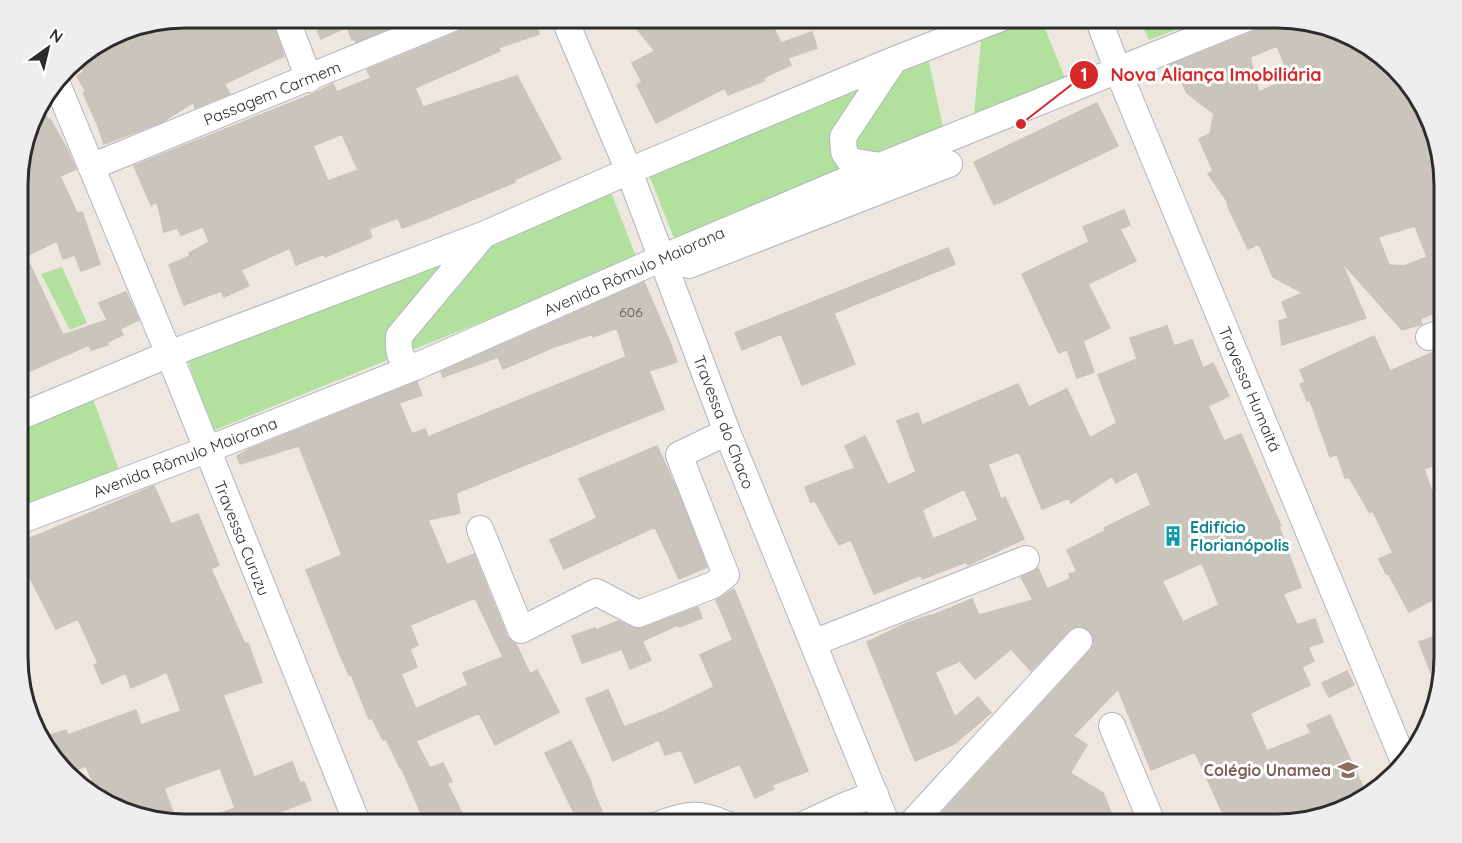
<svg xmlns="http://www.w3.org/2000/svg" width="1462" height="843" viewBox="0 0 1462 843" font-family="Quicksand,sans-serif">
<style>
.green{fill:#b2e19e}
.building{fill:#c9c5bd;stroke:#c9c3b9;stroke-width:1.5;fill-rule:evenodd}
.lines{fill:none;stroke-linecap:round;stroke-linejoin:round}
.minor-casing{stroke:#b2b5bf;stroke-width:28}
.minor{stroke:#fff;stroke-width:26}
.labels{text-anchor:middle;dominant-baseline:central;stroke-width:6;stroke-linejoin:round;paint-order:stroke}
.number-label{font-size:14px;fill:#535250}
.street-label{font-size:16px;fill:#2c2c2c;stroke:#fff}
.culture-label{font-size:16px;font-weight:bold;fill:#0d838f;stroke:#fff;text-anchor:start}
.education-label{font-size:16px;font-weight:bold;fill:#785e54;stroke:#fff;text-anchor:end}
.rim{fill:none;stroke:#2c2c2c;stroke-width:3}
.leader{fill:none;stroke:#d62828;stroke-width:2}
.callout-dot{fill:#d62828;stroke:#fff;stroke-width:2}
.mark-label{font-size:18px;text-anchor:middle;font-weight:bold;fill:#fff}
.callout-label{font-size:18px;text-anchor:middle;font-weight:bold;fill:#d62828;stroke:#fff;stroke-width:6;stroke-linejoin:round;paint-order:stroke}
</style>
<rect width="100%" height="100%" fill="#ede7df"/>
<!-- green -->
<path class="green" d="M1023,18H1041L1066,81L974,113L982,32Z
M1139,18H1206L1149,40Z
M928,58L943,127L674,238L647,170Z
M610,190L637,259L212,431L186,355Z
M62,267L87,323L70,330L41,274Z
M93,399L119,470L19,509V429Z"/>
<!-- building -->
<path class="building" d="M186,18H244L247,25L263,18H271L284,56L224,84L230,94L195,108L194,102L162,122L104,144L98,126L83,93L86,92L77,76L84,72L76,59L122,31Z
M312,18H395L398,25L356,42L355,39L352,40L347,27L321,39Z
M480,18H534L539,34L498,48L500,51L415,88L423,107L517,76L561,159L514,180L515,182L426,219L402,228L398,218L369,229L372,237L325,257L324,254L296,265L290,248L241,270L249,286L224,297L221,291L184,305L169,265L190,256L189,253L209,242L203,227L181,235L177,228L164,232L157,202L151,205L134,166L315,93L333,84L337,92L371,78L367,70L459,32L464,28L467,22ZM342,134L358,170L328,181L313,146Z
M628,18H769L781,43L812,32L817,48L788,58L791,65L763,78L764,81L728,95L725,88L656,123L637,85L642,82L632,63L655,51Z
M1265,18H1277L1360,41L1411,88L1444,174V309L1420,319L1422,324L1402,330L1341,261L1366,318L1282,345L1279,321L1288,318L1282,302L1303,293L1273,277L1259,244L1248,249L1229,209L1227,201L1208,174L1213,171L1199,139L1210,134L1214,114L1187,93L1178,74L1170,72V65L1253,32L1260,25L1267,22ZM1277,46L1290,78L1259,92L1250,57ZM1415,226L1427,257L1404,266L1389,265L1378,237Z
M1097,103L1118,146L994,205L974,162Z
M41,104L48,120L50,119L66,147L76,169L60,176L77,213L82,212L100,264L81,271L75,255L63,259L57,241L26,256L63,335L107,320L99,303L126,292L139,320L120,329L123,335L107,342L108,345L91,350L89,345L30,371L26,360L19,363V164L35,111Z
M1124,210L1130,225L1120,229L1136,261L1088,284L1110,328L1083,341L1094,372L1077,378L1067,349L1059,353L1022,274L1089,242L1083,227Z
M948,248L955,264L834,313L855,364L802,385L781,334L742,350L735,333Z
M644,282L669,340L677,362L649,371L664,409L456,493L460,513L428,520L447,565L474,554L507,636L512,642L516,644L530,674L537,670L559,712L495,745L479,713L416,741L430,768L443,763L452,782L447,783L468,825H426L401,767L400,768L386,739L383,740L372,718L369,719L351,674L349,675L340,655L306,570L342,555L299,446L240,464L237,456L250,449L417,382L422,395L399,403L412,434L425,429L428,437L626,357L617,328L593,337V334L554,347L503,369L498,357L443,377L441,372ZM475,598L503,657L463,673L468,685L416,709L401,674L417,667L410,649L418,645L410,625Z
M1167,326L1174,346L1192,340L1203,368L1213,363L1229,396L1208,406L1224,441L1241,434L1281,526L1279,527L1301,587L1283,594L1297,625L1315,619L1323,642L1308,647L1314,661L1302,667L1310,685L1250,713L1267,751L1311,733L1307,725L1330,715L1367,796L1360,802L1287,825H1228L1195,752L1151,770L1118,689L1073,736L1087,745L1070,773L1103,793L1116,825H940L935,820L1090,651L1094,644L1093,636L1089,630L1083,627H1074L1068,631L1031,671L1011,649L975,679L960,661L935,672L955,717L978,697L991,713L954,744L915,761L867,642L907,623L930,615L931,616L972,599L979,615L1033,600L1021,577L1038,568L1047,589L1070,579L1069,574L1077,572L1067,550L1105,531L1104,528L1151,505L1137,471L1116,483L1112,476L1071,503L1069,498L1042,509L1019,452L988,464L1001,499L1005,497L1024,539L968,565L966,562L922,579L921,575L874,594L851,540L839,545L815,501L811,502L805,487L855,468L845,446L865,436L888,485L916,472L897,421L918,413L922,425L1018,384L1029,407L1067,389L1090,438L1117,423L1098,375L1137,359L1130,338ZM964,489L978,520L933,539L922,510ZM1202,563L1219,605L1183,622L1162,581Z
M1374,336L1390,371L1434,352L1444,373V461L1424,469L1435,500L1444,496V594L1409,612L1388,573L1386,574L1379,559L1393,553L1373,511L1370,513L1349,477L1345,478L1337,454L1330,457L1310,400L1307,401L1300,384L1305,382L1300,370Z
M657,446L677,490L707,567L679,579L655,527L564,569L550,540L597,518L579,479Z
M154,486L171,524L198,514L219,565L211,569L245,644L248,643L262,682L223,695L254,777L292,762L300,783L304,782L311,800L245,825H193V823L235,808L220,768L164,788L177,823L102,802L86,766L69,772L46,750L41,738L66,730L68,735L136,710L141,725L181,711L167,672L131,688L126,673L102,684L94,665L98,663L78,619L56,629L19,556V543Z
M734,589L808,771L772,785L774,789L755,798L740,764L695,783L681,750L665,755L659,740L613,761L586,699L608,690L624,727L665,711L714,687L700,655L733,640L716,600Z
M698,607L702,618L679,627L678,625L642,641L651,660L630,669L622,649L582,663L572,636L595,628L596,630L618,621L631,627L643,628Z
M1444,633V668L1437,689L1419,642Z
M1347,671L1354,685L1329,697L1322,683Z
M571,741L592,784L591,785L604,816L583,825H580L545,753Z"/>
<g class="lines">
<!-- minor casing -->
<g class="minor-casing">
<path id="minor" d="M286,18L309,79
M564,18L629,171L727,432L887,825
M1098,18L1118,71L1403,759
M57,84L169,354L358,825
M880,166L850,161L844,152L843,137L894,60
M91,167L453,18
M689,265L949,164
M1429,337L1444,332
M415,367C399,361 398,352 399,336L481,238
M19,417L169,354L483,235L629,171L894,60L1001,18
M19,521L206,450L415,367L662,258L880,166L1247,18
M480,529L521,630L596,592L638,614L713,585L726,575L679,455L727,432
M813,643L1026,559
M1112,726L1153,825
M658,825C687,813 699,812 728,825
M803,825L844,806L875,794
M910,825L1079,641"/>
</g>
<!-- minor -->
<use href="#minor" class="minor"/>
</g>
<!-- icons -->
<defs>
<g id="building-bare" transform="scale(1.62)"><path d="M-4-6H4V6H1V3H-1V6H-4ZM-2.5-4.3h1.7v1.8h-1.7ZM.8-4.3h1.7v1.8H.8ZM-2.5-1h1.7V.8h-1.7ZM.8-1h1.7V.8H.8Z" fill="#0f9aa8" stroke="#fff" stroke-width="2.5" paint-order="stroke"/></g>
<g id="school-bare" transform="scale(1.62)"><path d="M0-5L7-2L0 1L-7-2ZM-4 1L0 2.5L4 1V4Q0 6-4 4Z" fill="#8d6e63" stroke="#fff" stroke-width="2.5" paint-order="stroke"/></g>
</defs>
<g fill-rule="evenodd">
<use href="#building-bare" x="1173" y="536"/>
<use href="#school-bare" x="1348" y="770"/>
</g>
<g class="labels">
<!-- number labels -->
<g class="number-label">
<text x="631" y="312">606</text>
</g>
<!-- street labels -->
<g class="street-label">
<text transform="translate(272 93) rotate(-22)">Passagem Carmem</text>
<text transform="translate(634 271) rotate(-24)">Avenida Rômulo Maiorana</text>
<text transform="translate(1250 389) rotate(67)">Travessa Humaitá</text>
<text transform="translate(724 422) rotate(69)">Travessa do Chaco</text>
<text transform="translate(185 457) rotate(-21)">Avenida Rômulo Maiorana</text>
<text transform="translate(242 538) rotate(68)">Travessa Curuzu</text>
</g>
<!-- culture labels -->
<g class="culture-label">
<text x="1190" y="527">Edifício<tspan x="1190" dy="18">Florianópolis</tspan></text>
</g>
<!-- education labels -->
<g class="education-label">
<text x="1331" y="770">Colégio Unamea</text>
</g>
</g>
<!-- crop -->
<path d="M0 0H1462V843H0ZM185 28H1277A157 157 0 0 1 1434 185V657A157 157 0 0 1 1277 814H185A157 157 0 0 1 28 657V185A157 157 0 0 1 185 28Z" fill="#eee" fill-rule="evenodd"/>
<path class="rim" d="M185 28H1277A157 157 0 0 1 1434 185V657A157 157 0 0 1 1277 814H185A157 157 0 0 1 28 657V185A157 157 0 0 1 185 28Z"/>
<!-- callouts -->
<path class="leader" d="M1021 124L1084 75"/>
<g class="callout-dot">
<circle cx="1021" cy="124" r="6"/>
<circle cx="1084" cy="75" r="15"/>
</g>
<g class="mark-label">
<text x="1084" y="81">1</text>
</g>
<g class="callout-label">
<text x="1216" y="81">Nova Aliança Imobiliária</text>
</g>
<!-- north arrow -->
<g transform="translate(48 48) rotate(34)" stroke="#ffffff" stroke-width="4.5" paint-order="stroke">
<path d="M0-4.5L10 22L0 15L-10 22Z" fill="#2c2c2c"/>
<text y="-9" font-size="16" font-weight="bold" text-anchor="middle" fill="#2c2c2c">N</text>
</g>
</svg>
